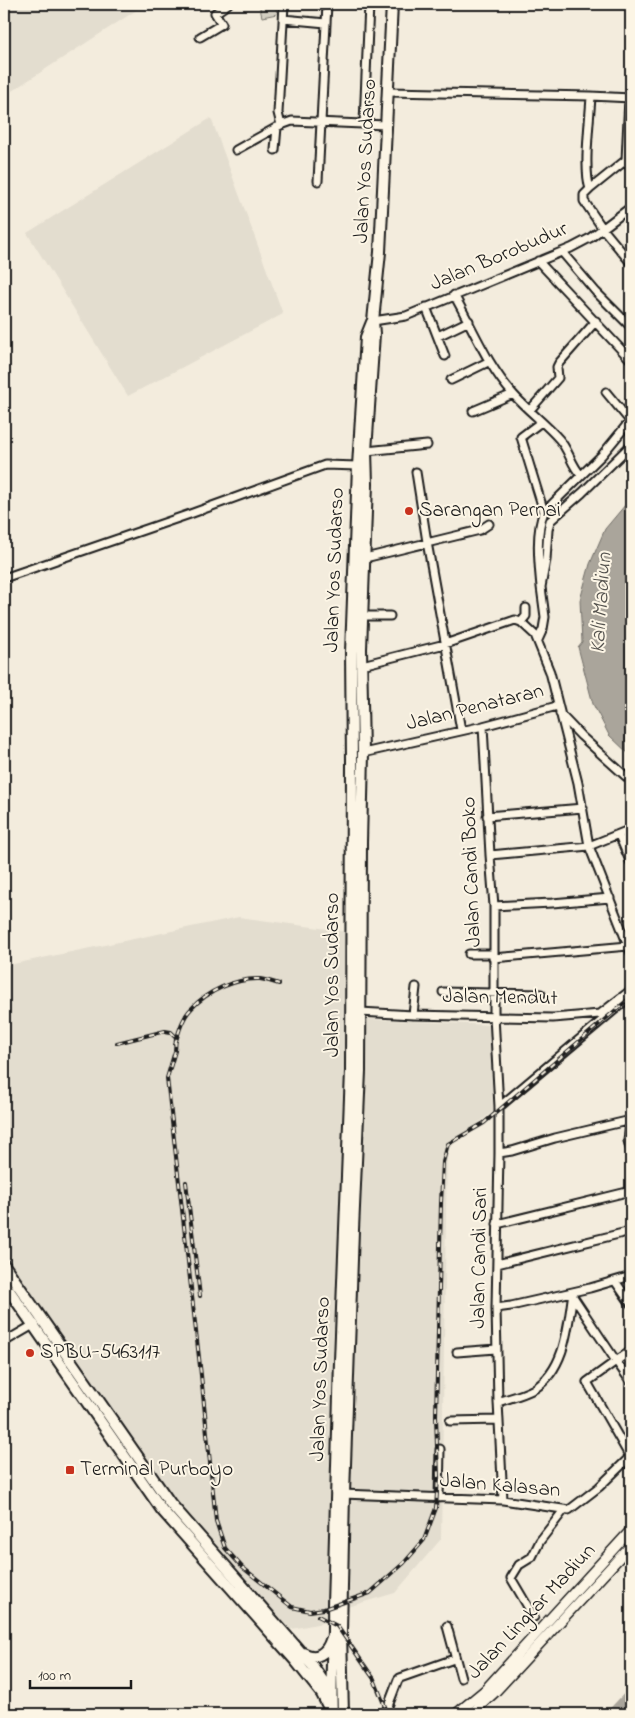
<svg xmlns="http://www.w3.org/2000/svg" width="635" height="1718" viewBox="0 0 635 1718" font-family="'Indie Flower',sans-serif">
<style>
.built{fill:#e3ddcf}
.green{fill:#d3cec1;stroke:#78756e}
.water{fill:#aaa59b;stroke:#716e68}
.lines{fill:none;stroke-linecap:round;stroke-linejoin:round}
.river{stroke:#aaa59b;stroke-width:12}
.minor-casing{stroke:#1c1c1c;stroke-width:11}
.major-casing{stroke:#1c1c1c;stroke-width:12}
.highway-casing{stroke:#1c1c1c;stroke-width:14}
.minor{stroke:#fcf5e5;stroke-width:7}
.major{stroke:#fcf5e5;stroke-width:9}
.highway{stroke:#fcf5e5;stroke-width:10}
.rail-casing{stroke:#1c1c1c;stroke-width:4}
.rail{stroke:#fcf5e5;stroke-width:2;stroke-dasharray:5.5;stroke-linecap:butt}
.poi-dot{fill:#c8321e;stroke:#fcf5e5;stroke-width:2}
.labels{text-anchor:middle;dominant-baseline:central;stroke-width:4;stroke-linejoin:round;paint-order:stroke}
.street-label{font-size:21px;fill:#1c1c1c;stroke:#fcf5e5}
.poi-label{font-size:21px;fill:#1c1c1c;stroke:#fcf5e5;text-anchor:start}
.water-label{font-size:22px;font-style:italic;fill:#55534f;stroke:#fcf5e5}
</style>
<rect width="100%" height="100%" fill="#f3ecdd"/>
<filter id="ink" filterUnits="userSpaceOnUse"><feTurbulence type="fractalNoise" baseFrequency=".02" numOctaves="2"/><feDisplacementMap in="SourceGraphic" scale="10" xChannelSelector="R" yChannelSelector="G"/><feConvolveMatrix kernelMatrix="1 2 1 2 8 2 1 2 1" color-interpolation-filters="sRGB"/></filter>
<g filter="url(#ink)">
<!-- built -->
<path class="built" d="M4,4H146L4,96Z
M211,118L283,314L128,396L27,233Z
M239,917L349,932L347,1018L490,1025L493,1111L447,1150L441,1539L395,1593L347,1607L327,1622L287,1630L184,1513L4,1255V966Z"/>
<!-- green -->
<path class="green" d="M259,4H275L277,14L262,17Z"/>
<!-- water -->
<path class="water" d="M631,498V756L609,735L593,704L578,647L582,642L580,600L590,564L605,529Z"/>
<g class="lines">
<!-- river -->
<path class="river" d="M613,1714L631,1695"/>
<!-- minor casing -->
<g class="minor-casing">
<path id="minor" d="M283,19L326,23
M200,37L222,24L215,13L228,4
M388,92L591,96L631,98
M591,96C590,119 583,168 590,189L626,160L629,98
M364,123L369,4
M281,125L278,113L284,4
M236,150L281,125L292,121L386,125
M275,150L277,127
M626,160L631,169
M318,181L327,4
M590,189L584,195V201L603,229L631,263
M562,252L596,292L631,327
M538,261L631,360
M454,295C473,328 487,365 513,394C527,410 545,423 559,439C569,450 571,465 581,475
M426,307L445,356
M373,321L406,316L571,248L590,238L631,207
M438,336L469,321
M451,380L488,362
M530,410L558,378L557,367L559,363L596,321
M473,411L513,394
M541,422L521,437L544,512
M366,451L427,445
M416,472L427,542L461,730
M365,558L480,530L489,524
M4,578L190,514L325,465L358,466
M541,587C539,565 535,532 544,512L602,455L630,421L606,392
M362,616H390
M521,622L526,616V608
M538,640L543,629L545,617L541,587L546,560L548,530L550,521L582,493L631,445
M362,665L445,644L515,620L521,622L535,635L550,672L578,783L589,846L631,953
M560,714L581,736L631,781
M483,726L490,855L494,906V1016L499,1107V1153L496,1308L498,1402L503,1500
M363,753L483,726L557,706
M487,816L583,808
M619,835L631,863
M490,855L589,846L631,829
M494,906L552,903L610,898
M469,954H493
M493,958L628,946
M443,992L541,994
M360,1012L413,1015L553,1018L600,1014L631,990
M413,1015L416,987
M499,1107L631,996
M631,1117L628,1141L631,1151
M499,1153L512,1151L555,1138L631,1120
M497,1224L631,1191
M497,1264L631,1231
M615,1281L631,1304
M572,1295L616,1361L631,1351
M496,1308L511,1306L590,1288L631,1276
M4,1342L35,1324
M457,1352L496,1349
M498,1402C510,1398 523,1395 534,1389C566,1369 568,1325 573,1292
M450,1421L499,1420
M630,1457L587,1382L616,1361L631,1382
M342,1494L503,1500L569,1510L599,1487L631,1456
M439,1498L440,1449
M534,1617L511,1578L519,1565L532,1557L540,1541L564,1510
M447,1626L461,1678
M385,1714L398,1680L400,1678L454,1659"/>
</g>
<!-- major casing -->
<g class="major-casing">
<path id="major" d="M456,1714L484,1691L631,1530
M471,1714L495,1692L631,1545"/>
</g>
<!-- highway casing -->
<g class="highway-casing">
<path id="highway" d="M4,1265L170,1503L312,1665L331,1693
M4,1283L162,1510L295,1660L322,1694L330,1710
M303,1653C316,1661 327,1653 331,1640
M332,1714C330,1678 334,1641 333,1605L340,1361L351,1071L352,762L351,652L358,466L366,337L372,322
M343,1714L341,1632L344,1494L353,1230L360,1071L361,843L363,753L361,649L367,484L366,451L374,334L373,321L380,252L392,4"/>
</g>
<!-- minor -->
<use href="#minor" class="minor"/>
<!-- major -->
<use href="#major" class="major"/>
<!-- highway -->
<use href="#highway" class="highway"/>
<!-- rail casing -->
<g class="rail-casing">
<path id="rail" d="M117,1043L165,1031L171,1032L176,1037L175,1051L167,1078L201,1375L216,1521L225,1548L242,1567L292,1607L310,1611L324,1609L370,1593L404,1563L424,1540L436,1508L438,1477L436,1416L441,1203L443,1162L448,1144L484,1123L631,997
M175,1044C179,1032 182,1018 191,1009C207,991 236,978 260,979C267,980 273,982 279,984
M186,1182L200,1296
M318,1616L337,1626L374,1679L388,1714"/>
</g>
<!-- rail -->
<use href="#rail" class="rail"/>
</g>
</g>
<!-- markers -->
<g class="poi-dot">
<circle cx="409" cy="511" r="5"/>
<circle cx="30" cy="1353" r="5"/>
<rect x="65" y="1465" width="10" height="10" rx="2.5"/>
</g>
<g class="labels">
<!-- street labels -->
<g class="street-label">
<text transform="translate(366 161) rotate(-87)">Jalan Yos Sudarso</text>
<text transform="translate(499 257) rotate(-23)">Jalan Borobudur</text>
<text transform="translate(335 570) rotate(-88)">Jalan Yos Sudarso</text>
<text transform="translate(475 708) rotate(-14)">Jalan Penataran</text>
<text transform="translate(472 872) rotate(-92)">Jalan Candi Boko</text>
<text transform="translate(333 975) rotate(-90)">Jalan Yos Sudarso</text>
<text transform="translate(500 998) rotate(1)">Jalan Mendut</text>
<text transform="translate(480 1258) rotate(-89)">Jalan Candi Sari</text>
<text transform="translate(321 1379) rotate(-88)">Jalan Yos Sudarso</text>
<text transform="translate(500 1486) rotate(5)">Jalan Kalasan</text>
<text transform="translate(532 1612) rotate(-47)">Jalan Lingkar Madiun</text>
</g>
<!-- poi labels -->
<g class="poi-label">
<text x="419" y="511">Sarangan Pernai</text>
<text x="40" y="1353">SPBU-5463117</text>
<text x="80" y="1470">Terminal Purboyo</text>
</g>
<!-- water labels -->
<g class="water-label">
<text transform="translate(602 603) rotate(-86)">Kali Madiun</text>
</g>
</g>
<!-- margin -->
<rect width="635" height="1718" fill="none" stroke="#fcf5e5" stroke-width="20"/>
<rect x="10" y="10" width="615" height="1698" fill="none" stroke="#1c1c1c" stroke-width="2" filter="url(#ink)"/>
<!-- scale -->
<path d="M30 1680v8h101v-8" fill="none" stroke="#1c1c1c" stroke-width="2.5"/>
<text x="38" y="1680" font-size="15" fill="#1c1c1c" stroke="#fcf5e5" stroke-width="4" paint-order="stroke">100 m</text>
</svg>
